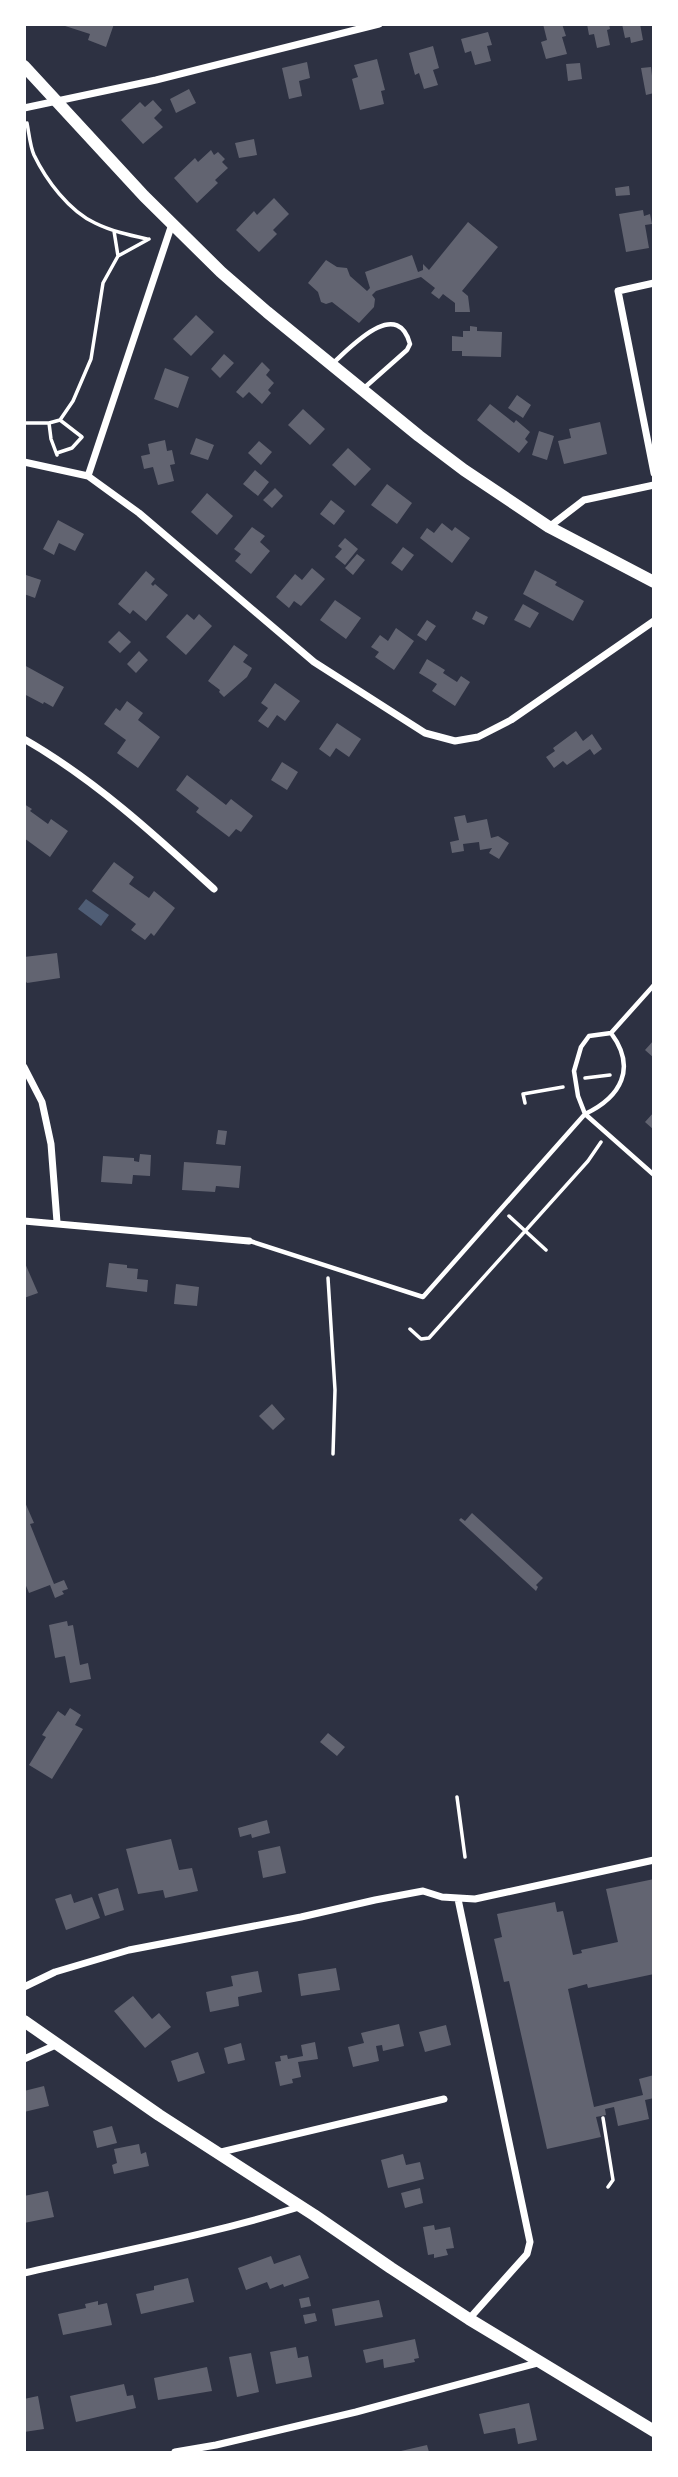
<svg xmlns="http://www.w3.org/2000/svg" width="678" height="2477" viewBox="0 0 678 2477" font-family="Overpass,sans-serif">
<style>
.water{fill:#4f5d75}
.building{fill:#626471}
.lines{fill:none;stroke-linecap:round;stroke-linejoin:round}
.path{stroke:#fff;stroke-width:3.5}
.service{stroke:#fff;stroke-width:4.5}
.minor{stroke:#fff;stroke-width:7}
.secondary{stroke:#fff;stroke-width:12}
</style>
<rect width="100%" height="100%" fill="#2d3142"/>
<!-- water -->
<path class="water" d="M86,899L109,915L101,926L78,909Z"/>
<!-- building -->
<path class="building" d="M114,24L106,47L88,40L90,34L62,25Z
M543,24H562L566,36L562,37L567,54L546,59L541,42L547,40Z
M587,24H609L610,29L607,30L610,45L597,48L594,34L589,35Z
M622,24H640L643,40L631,43L630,37L625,38Z
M488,32L492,45L487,46L491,61L475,65L471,51L465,53L461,39Z
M433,46L439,68L433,70L438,85L424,89L419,73L415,75L409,53Z
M377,59L385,90L381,91L384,104L360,110L352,79L358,77L354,65Z
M307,62L310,78L299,81L302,96L289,99L282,68Z
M580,63L582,79L568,81L566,64Z
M651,67L654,93L646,95L641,68Z
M189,89L196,103L176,113L170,99Z
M153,100L162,110L154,118L163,127L143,144L121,120L140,102L145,107Z
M254,139L257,155L239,158L235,143Z
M211,150L214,155L218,152L225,159L222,162L228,168L215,180L218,183L197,203L174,178L195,158L198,162Z
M629,186L630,195L616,196L615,188Z
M274,198L289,214L273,230L277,234L259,252L236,230L254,211L257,215Z
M643,210L644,216L650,214L652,224L645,225L649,248L626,252L619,214Z
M468,222L498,247L462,291L468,296L470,312H455V303L443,294L439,299L431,293L435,288L421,277L376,291L372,295L375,299L374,307L359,323L332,302L326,304L321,302L318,292L308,283L326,260L337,267L347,268L350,276L367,291L370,288L365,272L412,255L418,272L423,270V264L429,270Z
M196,315L214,332L191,356L173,339Z
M470,326L477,327V331L502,332L501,357L462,356V351H452V336L463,337V331H470Z
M224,354L234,363L220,378L211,369Z
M262,362L270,370L266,375L274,383L268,390L271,393L262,404L249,392L243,398L236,392Z
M165,368L189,377L178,408L154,399Z
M517,395L531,405L523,418L508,408Z
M490,404L514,423L516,420L530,432L525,439L528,442L519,453L477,420Z
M303,409L325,429L310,445L288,425Z
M600,422L607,454L564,464L558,441L571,438L569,429Z
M539,431L554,436L547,460L532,455Z
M196,438L214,445L208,460L190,454Z
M165,440L167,451L172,450L175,464L170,465L174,481L158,485L153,467L144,469L141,456L150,454L148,444Z
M259,441L272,452L261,465L248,453Z
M348,448L371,469L355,486L332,465Z
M255,470L269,482L258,496L243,484Z
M387,484L412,503L397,524L371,505Z
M275,488L283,496L272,508L263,500Z
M207,493L233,516L217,535L191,512Z
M331,500L345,511L334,525L320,514Z
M58,520L84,534L75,551L59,543L54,555L43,549Z
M442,523L452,531L455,527L470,538L452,563L420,538L427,528L434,533Z
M252,527L265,536L260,542L270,551L251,574L235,561L241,554L234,549Z
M345,538L358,549L345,565L335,557L342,549L338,546Z
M403,547L414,555L402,571L391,563Z
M357,554L365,560L353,575L345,568Z
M312,568L325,579L301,606L294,601L289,608L276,597L295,574L302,580Z
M535,570L557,582L555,585L584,601L573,621L523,594Z
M146,571L155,579L151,584L153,586L155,584L168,595L146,621L133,610L130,614L118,604Z
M26,575L41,580L35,598L24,594Z
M335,600L361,618L346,639L320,620Z
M523,604L539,613L530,628L514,620Z
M476,611L488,617L484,625L472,619Z
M187,614L194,620L199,614L212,626L186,655L166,637Z
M427,620L436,626L426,641L417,635Z
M396,628L414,641L394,670L375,657L379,652L371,647L380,635L388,641Z
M119,631L131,642L120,653L108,642Z
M234,645L248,655L243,662L252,668L247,677L224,697L219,692L220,690L208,681Z
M139,651L148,660L136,673L127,664Z
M427,659L445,670L443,673L457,682L461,676L470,682L455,706L432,691L437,684L419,673Z
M24,665L64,687L53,707L44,702L43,704L24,694Z
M275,683L300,701L285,721L277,715L268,728L258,721L268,708L261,703Z
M127,701L143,713L138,720L160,737L138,768L117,753L126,740L104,724L116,708L120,711Z
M337,723L361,739L349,757L336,748L330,757L319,749Z
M576,731L583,741L592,734L602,749L594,755L590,749L567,765L563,761L554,768L546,757L555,751L553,748Z
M282,762L298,772L287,790L271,780Z
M187,775L226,805L231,799L253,816L241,832L236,829L229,837L196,812L199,808L176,790Z
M24,804L32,809L30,811L48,824L51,819L68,831L50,857L24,838Z
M465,815L467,823L487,819L491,838L498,836L509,843L499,859L489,853L492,848L480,850L479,842L463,844L464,851L452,853L450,842L459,840L454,817Z
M114,862L134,877L129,884L149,898L154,891L175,908L154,936L151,933L145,940L131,930L136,924L92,891Z
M57,953L60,978L27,983L24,979V957Z
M654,1040V1058L645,1050Z
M654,1112V1130L645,1122Z
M218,1130L227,1131L225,1145L216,1144Z
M140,1154L151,1155L150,1176L133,1175L132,1184L101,1182L103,1156L134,1158V1161L139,1162Z
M184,1162L241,1166L239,1188L216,1186L215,1192L182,1190Z
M24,1261L38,1293L24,1298Z
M109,1263L127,1265V1268L138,1269L137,1279L148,1280L147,1292L106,1287Z
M176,1284L199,1287L197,1306L174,1304Z
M272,1404L285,1419L273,1430L259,1416Z
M24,1500L34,1523L30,1524L54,1584L64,1580L68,1589L62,1591L64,1594L55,1598L50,1585L29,1593L24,1581Z
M472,1513L543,1578L536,1585L538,1587L536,1591L459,1520L461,1518L465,1521Z
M67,1621L68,1626L73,1625L80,1665L88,1663L91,1679L70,1683L65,1656L55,1658L49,1625Z
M70,1708L81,1715L75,1725L83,1729L52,1779L29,1765L46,1737L42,1735L58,1711L65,1716Z
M328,1733L345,1747L337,1756L320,1742Z
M267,1820L270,1833L252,1838L251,1834L240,1837L238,1828Z
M171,1839L179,1870L192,1868L198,1891L165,1898L163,1890L138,1894L126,1849Z
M280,1846L286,1873L263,1878L258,1851Z
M654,1879V1974L588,1988L587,1984L568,1989L594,2107L643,2095L639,2079L654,2075V2098L645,2100L649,2119L618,2126L614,2107L605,2109L606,2115L596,2117L601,2137L547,2149L509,1981L504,1982L494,1939L502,1937L497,1914L555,1902L557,1912L563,1911L573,1955L582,1953L581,1950L618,1942L606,1889Z
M118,1888L124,1910L105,1916L98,1894Z
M71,1894L74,1903L92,1897L100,1918L66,1930L55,1899Z
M336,1968L340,1990L301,1996L298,1974Z
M258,1971L262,1992L238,1997L239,2006L210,2012L206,1992L233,1986L231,1976Z
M133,1996L152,2019L159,2013L171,2027L145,2048L114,2011Z
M399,2024L404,2046L383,2051L382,2045L376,2046L379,2061L353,2067L348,2047L364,2043L361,2033Z
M446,2025L451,2045L425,2052L419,2032Z
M315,2042L318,2059L298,2062L301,2077L292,2079L293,2083L280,2086L275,2062L281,2061L280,2056L287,2055L288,2059L303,2056L301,2045Z
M241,2043L245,2060L228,2064L224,2048Z
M198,2052L205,2073L178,2082L171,2061Z
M44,2086L49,2106L24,2112V2091Z
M112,2126L117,2143L97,2148L93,2131Z
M139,2144L141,2154L146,2152L149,2166L114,2174L112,2165L117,2163L114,2149Z
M403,2154L406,2165L420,2162L424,2179L388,2188L381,2160Z
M420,2188L423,2203L405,2208L401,2193Z
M48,2191L54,2217L24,2223V2196Z
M434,2225L435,2230L450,2227L454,2248L446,2249L448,2255L434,2258V2254L428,2255L423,2227Z
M300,2255L309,2278L284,2287L283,2284L270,2289L267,2282L246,2290L238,2268L271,2256L274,2264Z
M188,2278L194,2302L141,2314L136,2294L154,2290V2286Z
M309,2297L311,2306L301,2308L299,2299Z
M379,2300L383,2317L335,2326L332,2309Z
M98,2301V2305L107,2303L112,2325L63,2335L58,2314L86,2308L85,2304Z
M315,2313L317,2321L305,2324L303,2315Z
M415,2339L419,2358L414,2359L415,2362L384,2368L383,2359L366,2363L363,2350Z
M296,2347L298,2358L308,2356L312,2377L276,2384L270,2352Z
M251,2353L259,2392L237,2397L229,2357Z
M207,2367L212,2391L158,2400L154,2378Z
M124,2384L127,2396L133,2395L136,2408L76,2422L70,2396Z
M38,2396L44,2429L24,2432V2399Z
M529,2403L537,2440L518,2444L515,2428L484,2434L479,2414Z
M427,2445L429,2452H401V2451Z"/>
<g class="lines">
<!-- path -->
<path class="path" d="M27,123C29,133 30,146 34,155C46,180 69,211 95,223C111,231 129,235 147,239
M114,231L118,256
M24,423H49L60,420L73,401L91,359L103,283L118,256L149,239
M49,423L51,439L57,455
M57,453L72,448L82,437L60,420
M585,1078L610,1075
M525,1103L523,1094L563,1087
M509,1216L546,1250
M328,1278L335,1390L333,1454
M410,1329L421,1339L429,1338L588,1161L601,1142
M457,1797L465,1857
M603,2118L613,2180L608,2187"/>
<!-- service -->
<path class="service" d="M332,364C349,349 397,296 410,344L407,350L363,389
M654,985L611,1033L589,1036L581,1047L574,1071L578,1096L585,1114L654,1175
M250,1241L423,1297L585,1114C621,1097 637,1068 611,1033"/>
<!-- minor -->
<path class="minor" d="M24,108L156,80L379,24
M654,283L618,291L654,473
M24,462L88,476L139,513L314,662L425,733L455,741L478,737L511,720L654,621
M88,476L172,224
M549,527L584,500L654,485
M24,739C94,779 155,835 214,889
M24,1067L42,1102L51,1144L57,1222
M24,1221L249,1241
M458,1899L530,2242L527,2254L469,2319
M24,1987L55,1972L129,1950L301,1917L375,1900L423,1891L442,1897L475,1899L654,1860
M24,2059L58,2044
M217,2153L444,2099
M24,2273C116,2252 209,2235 299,2207
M175,2452L216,2445L356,2412L541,2362"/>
<!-- secondary -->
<path class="secondary" d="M24,66L144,196L221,272L267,312L419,436L464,470L549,527L654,582
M24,2021L159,2115L314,2215L391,2268L469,2319L654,2431"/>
</g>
<!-- border -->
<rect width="678" height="2477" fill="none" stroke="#ffffff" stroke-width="52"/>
</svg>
